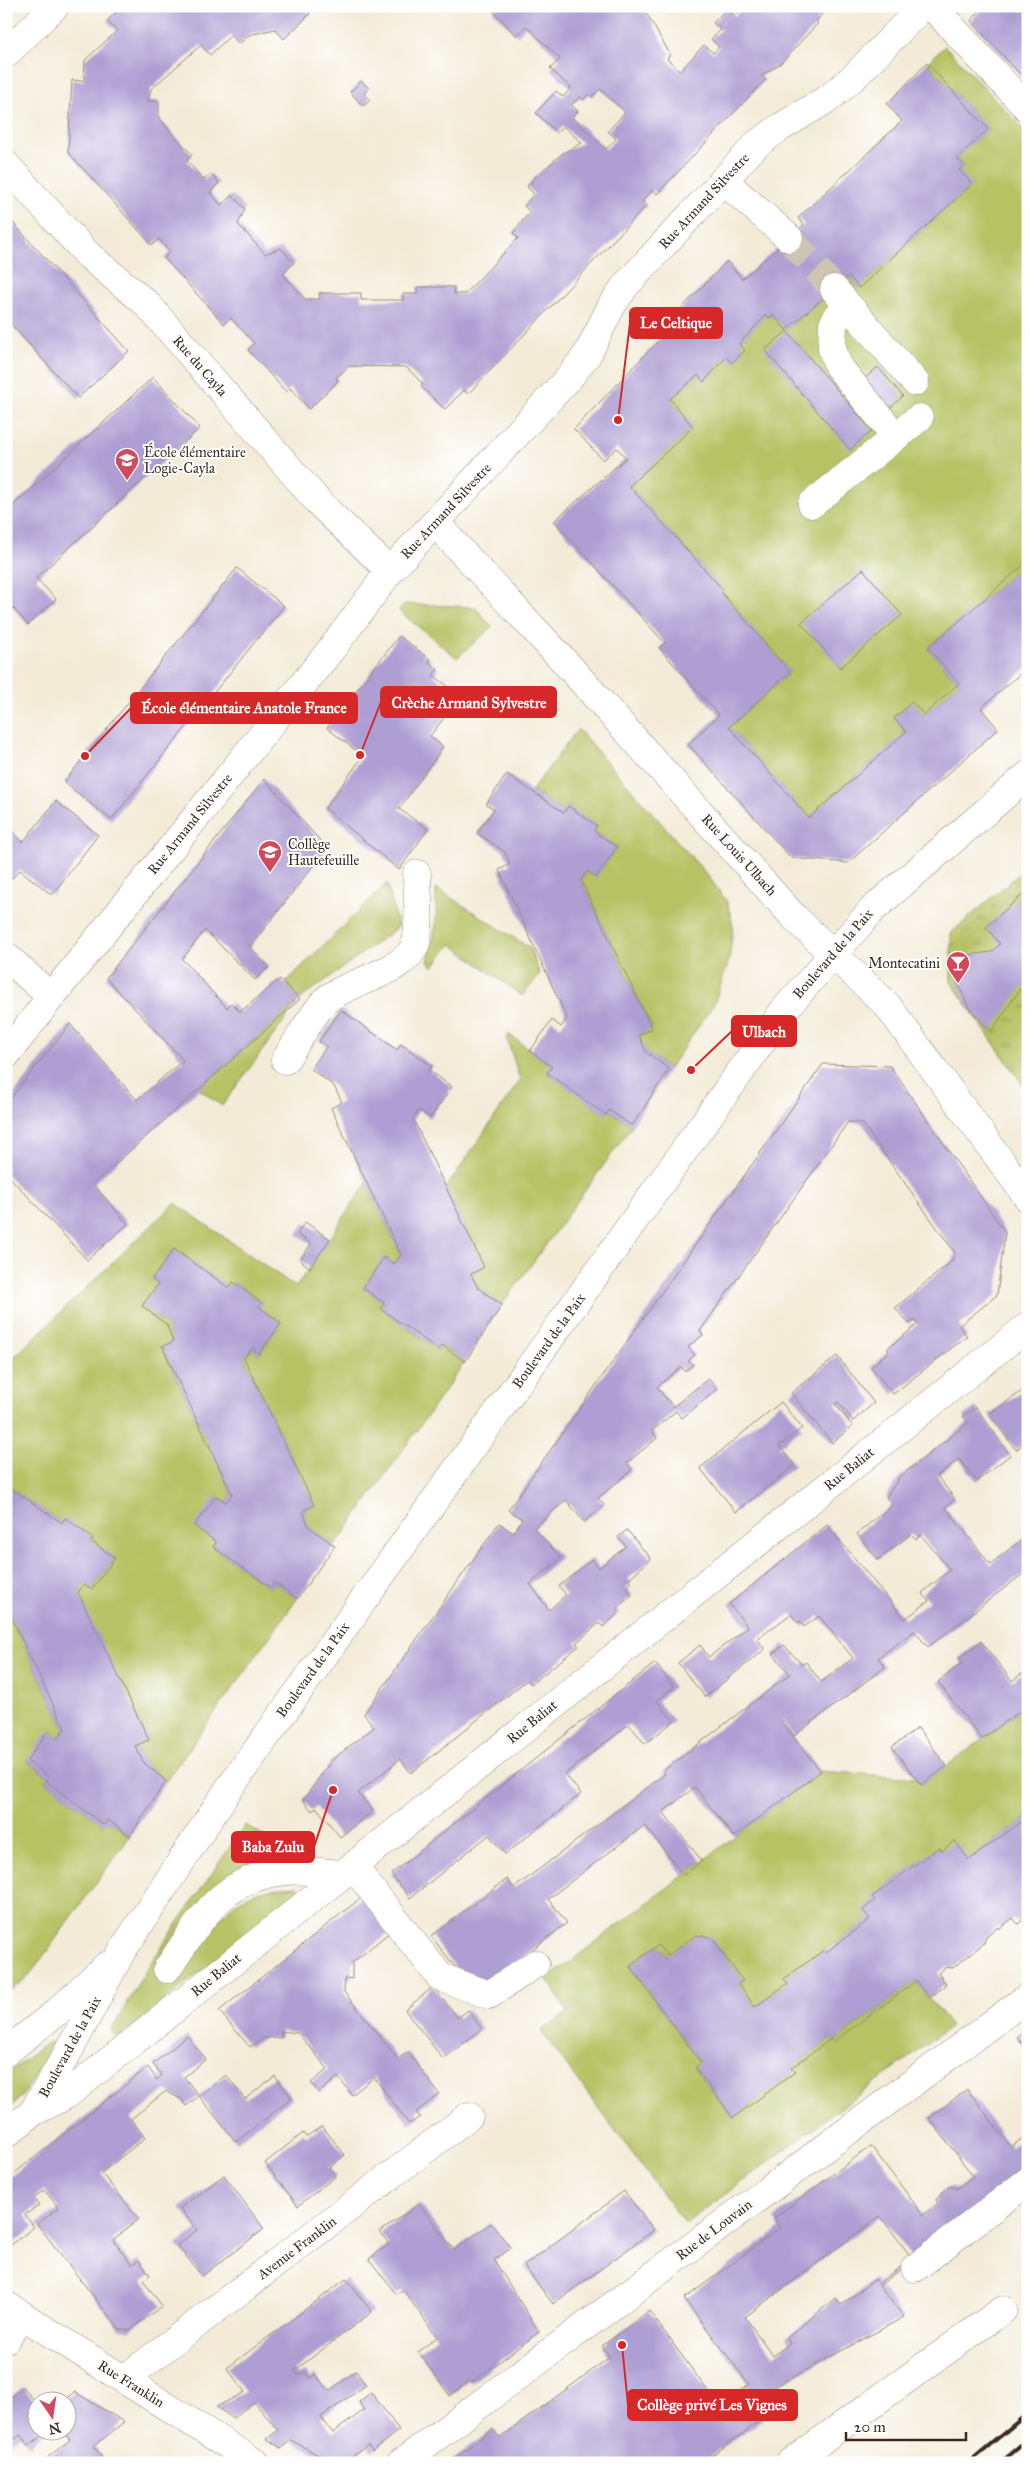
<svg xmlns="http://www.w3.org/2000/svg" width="1034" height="2469" viewBox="0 0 1034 2469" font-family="'IM FELL Great Primer',serif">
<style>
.grass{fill:url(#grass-tufts);stroke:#787641}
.garden{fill:#b6c264;stroke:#787641}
.building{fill:#ad9fd3;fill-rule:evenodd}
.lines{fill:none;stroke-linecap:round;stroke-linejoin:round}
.minor-tunnel{stroke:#cec4b2;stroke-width:28;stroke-dasharray:28 14;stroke-linecap:butt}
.minor-casing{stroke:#978a7a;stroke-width:29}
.minor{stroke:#fff;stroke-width:28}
.rail{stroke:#3b2a1e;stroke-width:4}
.labels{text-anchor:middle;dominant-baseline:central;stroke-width:4;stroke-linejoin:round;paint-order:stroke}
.street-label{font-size:14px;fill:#3b2a1e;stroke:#fff}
.poi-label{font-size:14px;fill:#3b2a1e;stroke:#fff;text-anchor:start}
.leader{fill:none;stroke:#d62828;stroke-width:2}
.callout-dot{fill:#d62828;stroke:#fff;stroke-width:2}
.callout{fill:#d62828;stroke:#d62828;stroke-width:2}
.callout-label{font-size:15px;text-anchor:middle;font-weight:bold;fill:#fff}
</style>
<defs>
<pattern id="grass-tufts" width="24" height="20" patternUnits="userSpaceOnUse" patternTransform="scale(1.25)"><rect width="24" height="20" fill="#b6c264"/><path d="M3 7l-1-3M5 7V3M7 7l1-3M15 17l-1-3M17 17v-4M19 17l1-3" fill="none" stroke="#959e52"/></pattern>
</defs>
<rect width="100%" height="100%" fill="#fff"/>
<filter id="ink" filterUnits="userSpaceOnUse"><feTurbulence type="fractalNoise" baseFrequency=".02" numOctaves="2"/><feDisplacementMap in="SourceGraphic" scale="10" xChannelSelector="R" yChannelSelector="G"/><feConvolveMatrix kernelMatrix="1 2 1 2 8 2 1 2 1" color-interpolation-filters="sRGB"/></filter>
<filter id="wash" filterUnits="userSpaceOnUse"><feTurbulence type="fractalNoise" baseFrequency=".0096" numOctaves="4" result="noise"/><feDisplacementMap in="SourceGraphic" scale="20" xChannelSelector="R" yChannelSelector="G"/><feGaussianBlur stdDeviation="1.12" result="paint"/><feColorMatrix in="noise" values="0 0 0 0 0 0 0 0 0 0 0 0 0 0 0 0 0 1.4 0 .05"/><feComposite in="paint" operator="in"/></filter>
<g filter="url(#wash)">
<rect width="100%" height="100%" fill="#f3ebd7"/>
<!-- grass -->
<path class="grass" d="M1028,866V1092L951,982V933Z"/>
<!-- garden -->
<path class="garden" d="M945,46L1028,134V561L928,648L959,683L924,715L912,702L894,718L906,732L809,818L729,727L790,672L722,593L724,591L629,486L693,427L670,399L698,375L704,381L766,315L770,318L773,315L786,330L849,276L859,288L972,185L959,170L964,166L957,158L988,129L927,63Z
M405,604L475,607L492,627L457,658L399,611Z
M578,729L709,877L727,902L733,926L729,961L714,1004L669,1069L646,1052L639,1035L652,1028L581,880L587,871L596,877L617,847L594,831L597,826L568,806L564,813L532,790Z
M387,883L398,927L300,999L222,1106L199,1089L300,999L285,983Z
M436,888L530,948L540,974L522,996L451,944L433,967L428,962L436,925Z
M509,1034L552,1067L547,1073L606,1114L609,1110L632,1126L502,1305L478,1288L471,1274L484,1267L446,1188L520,1080L507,1038Z
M367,1183L401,1255L394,1264L384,1258L363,1288L384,1303L381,1309L438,1350L442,1345L465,1362L335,1546L309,1527L303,1511L314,1505L244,1358L252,1348L259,1354L281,1323L259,1307L262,1302L233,1282L229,1288L174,1249L152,1279L158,1284L142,1307L167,1325L173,1342L162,1347L232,1494L226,1502L216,1496V1542L213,1547L270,1588L274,1582L297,1599L166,1781L144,1763L135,1746L78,1592L84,1584L92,1589L115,1558L91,1541L93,1538L65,1519L62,1523L6,1485V1365L175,1203L296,1287Z
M6,1607L65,1729L58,1738L27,1761L49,1777L46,1781L103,1824L108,1820L130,1836L29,1976L6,1994Z
M1028,1705V1817L969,1860L942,1851L939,1847L872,1897L875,1900L863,1910L870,1919L785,1979L788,1983L755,2007L738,1984L743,1980L711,1937L667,1956L658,1945L630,1966L701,2063L695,2068L733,2118L794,2072L791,2068L831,2039L834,2042L916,1981L951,2026L685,2224L541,2031L568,2013L547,1979L821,1771L916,1778L921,1785Z
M245,1825L294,1852L295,1858C215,1864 199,1905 156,1964L179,1979C199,1950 218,1908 252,1894C267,1888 283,1887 298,1886L299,1892L118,2038L111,2031L150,1964Z
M48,2042L55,2043L56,2048L20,2098L6,2111V2075Z"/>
<g id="blocks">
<!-- building -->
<path class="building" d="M122,6H311L307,10L310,14L284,39L275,29L249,35L239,44L231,35L210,55L201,45L151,89L148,101H159V118L192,155L187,161L204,180L211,174L219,183L210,192L221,205L232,195L245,209L238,224L265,254L281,248L294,263L283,274L305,299H320L319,293H361V300H403V294H417V287H454V294H465L518,238L513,233L530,212L524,206L534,194L527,187L534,178L563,153L582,143L563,126L557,133L536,113L556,91L563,97L571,88L550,69L560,59L526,26L517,36L493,11L498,6H640L648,16L670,54L667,59L680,71L704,45L713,53L719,47L711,39L721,30L713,23L727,8L735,16L743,6H835L831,10L828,7L816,21L818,23L780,64L761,76L765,80L657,194L653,190L642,201L647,205L468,394L464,390L445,409L421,387L423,384L406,367L349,366L336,378L338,381L309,409L290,388L286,392L248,350L254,343L231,318L224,324L164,258L170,252L159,239L152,245L68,152L72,80L84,81L85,60L117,31L107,21ZM600,89L625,112L608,131L616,139L606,149L572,117L578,111L571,105L580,97L583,100L589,94L592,97Z
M984,6H1028V83L971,21Z
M927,63L988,129L957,158L964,166L959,170L972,184L859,288L849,276L786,330L773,315L770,318L766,315L739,344L745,350L732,363L726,357L704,382L698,375L670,399L693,427L629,486L724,591L722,593L790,672L729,727L809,818L906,732L894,718L912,702L924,715L959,683L928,648L1028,561V667L981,708L998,729L848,863L791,858L688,744L719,715L659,648L665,643L554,521L626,458L617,448L603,460L574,429L664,335L660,331L727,261L742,279L804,225L798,218L902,121L887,104Z
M361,81L369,88L364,93L370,100L363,106L350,92Z
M6,215L129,351L78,398L6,319Z
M787,331L872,431L850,450L765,350Z
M878,367L903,396L890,408L865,378Z
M153,377L200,428L36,578L56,599L28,625L8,602L6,604V512Z
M237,568L284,606L111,820L64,782Z
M863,569L902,615L840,668L801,623Z
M399,636L431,660L429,662L438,669L433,675L461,696L430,736L443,747L399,809L428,829L399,870L325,808L363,756L327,728Z
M507,774L564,813L568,806L597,826L594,831L617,847L596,878L587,871L581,880L652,1029L639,1035L646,1052L669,1069L632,1126L609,1110L606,1115L547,1073L552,1067L530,1051L552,1020L561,1027L567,1018L499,870L510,864L504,851L477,833L494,809L486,804Z
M264,779L327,848L250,947L269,967L255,980L205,930L182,959L227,1008L231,1003L240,1012L280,979L300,999L93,1184L128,1224L87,1260L6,1173V1104L70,1024L137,1100L183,1060L106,978Z
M56,801L98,835L52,895L20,870L6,884V826L23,842Z
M1028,890V992L1023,987L1020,989L991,1032L969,1008L958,984L957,956L992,952L1000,944L986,927Z
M341,1010L397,1050L401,1044L432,1066L429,1070L452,1087L430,1118L419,1110L413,1119L484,1267L471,1274L478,1288L502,1305L465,1362L442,1345L439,1350L381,1309L384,1303L363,1288L384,1257L394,1264L401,1255L331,1108L342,1102L334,1086L311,1069L327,1046L319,1041Z
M823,1064L890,1066L1005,1232L997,1295L959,1326L967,1336L893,1394L871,1367L889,1351L887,1349L918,1324L914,1320L909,1324L895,1308L952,1261L955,1253L862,1123L848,1122L700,1331L703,1335L688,1347L695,1355L688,1361L693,1365L685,1371L681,1367L657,1387L673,1407L709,1378L718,1389L682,1418L676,1411L652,1431L657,1438L627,1463L632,1470L598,1498L604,1505L584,1522L566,1500L534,1528L561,1558L530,1584L549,1610L566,1595L559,1586L592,1559L599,1568L626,1546L618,1537L627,1530L651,1559L628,1579L631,1583L626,1588L632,1595L616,1609L619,1613L603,1627L599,1623L576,1643L579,1646L531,1684L527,1680L411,1773L400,1759L358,1793L373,1811L340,1837L316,1807L312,1811L303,1800L332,1760L374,1727L364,1714L499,1523L513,1533L522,1519L508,1510Z
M305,1222L330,1239L310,1268L300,1260L311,1244L297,1234Z
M174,1249L229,1288L233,1282L262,1303L259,1307L281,1323L259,1354L252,1348L244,1358L314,1505L303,1511L309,1527L335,1546L297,1599L274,1582L271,1588L213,1547L216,1542L194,1526L216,1496L226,1502L232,1494L162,1346L173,1342L167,1325L142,1306L158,1284L152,1279Z
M837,1356L874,1403L853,1421L838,1402L835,1404L853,1426L832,1443L791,1393Z
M1028,1387V1443L1027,1441L1016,1450L989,1414Z
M781,1402L802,1428L779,1446L795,1465L736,1512L700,1468Z
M976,1407L1010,1455L977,1481L959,1459L937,1476L955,1499L945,1507L990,1564L1028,1535V1570L928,1647L914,1631L878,1658L885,1667L794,1736L783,1720L781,1722L821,1771L734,1837L695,1787L663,1812L702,1861L683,1875L645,1825L548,1899L567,1923L486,1985L456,1968L431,1936L507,1879L514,1888L665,1774L663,1771L790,1674L773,1654L784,1645L802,1665L806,1662L821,1682L853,1658L819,1616L804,1627L800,1621L798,1623L791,1614L757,1639L765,1649L705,1697L678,1663L700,1645L709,1657L748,1627L729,1604L827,1525L905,1619L929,1601L922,1593L950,1570L921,1535L916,1539L911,1534L878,1560L857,1534L892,1505L886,1497L898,1480L897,1479L968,1423L963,1416Z
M6,1485L62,1523L65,1518L93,1538L91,1541L115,1558L92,1589L84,1584L78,1592L149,1740L135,1746L144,1763L166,1781L130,1836L108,1820L104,1825L46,1781L49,1777L27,1761L48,1731L58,1738L65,1729L6,1607Z
M981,1641L1012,1681L1028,1669V1705L982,1739L938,1682L962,1663L959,1658Z
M655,1663L674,1687L657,1701L674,1721L645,1744L629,1724L565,1774L581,1794L505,1854L489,1835L410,1898L391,1874Z
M918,1728L947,1766L921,1785L892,1747Z
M1028,1817V1916L1018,1924L1013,1918L1000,1928H996L986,1936L984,1943L953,1968L946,1967L938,1973L946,1984L929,1998L916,1981L833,2042L831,2039L791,2068L795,2072L733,2118L695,2067L701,2063L630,1966L658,1945L667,1956L696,1935L711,1937L743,1981L738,1984L755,2007L788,1983L784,1979L824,1950L825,1953L870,1919L863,1910L875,1900L872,1897L939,1847L942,1851L955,1841L969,1860Z
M362,1897L390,1932L352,1963V1979L345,1978L344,1992L398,2059L408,2052L439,2094L416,2112L420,2117L409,2124L374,2077L352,2095L338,2077L319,2093L311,2083L328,2069L298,2033L281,2031V2038H264L250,2047L219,2011Z
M433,1987L458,2018L468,2010L482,2029L443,2059L405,2010Z
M1028,2029V2051L1017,2037Z
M187,2036L206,2059L184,2077L199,2096L186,2106L181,2099L166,2091L131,2119L145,2138L101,2173L139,2219L113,2240L132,2265L139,2260L150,2275L143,2280L162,2306L130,2330L119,2329L37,2224L59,2208L44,2190L34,2198L39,2205L25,2215L34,2227L6,2249V2180L148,2067L157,2080L162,2075L153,2064Z
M226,2075L245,2099L275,2076L292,2098L236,2142L199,2096Z
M967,2089L1011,2147L1028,2134V2173L879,2286L904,2317L758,2396L771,2413L702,2463H448L493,2429L500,2438L610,2357L602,2346L649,2311L719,2406L749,2384L684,2299L780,2228L774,2218L871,2146L923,2215L938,2203L936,2200L939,2195L948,2187H954L956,2189L973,2176L929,2118ZM880,2216L912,2258L878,2284L875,2279L841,2305L836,2298L834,2299L787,2338L790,2343L773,2356L745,2317Z
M322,2126L345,2155L329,2168L336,2176L298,2206L265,2163L303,2133L306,2137Z
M224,2175L264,2229L202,2276L177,2245L197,2230L180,2208Z
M624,2191L654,2230L553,2304L524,2266Z
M419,2204L454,2250L491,2223L511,2248L494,2260L539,2332L471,2383L469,2380L450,2396L418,2352L437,2337L403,2290L396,2294L369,2259L389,2244L380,2232Z
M346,2279L372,2312L294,2371L298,2375L304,2372L310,2378L315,2374L329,2391L356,2371L366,2385L321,2417L333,2433L364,2410L359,2402L371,2392L399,2430L372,2451L368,2445L346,2461L327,2460L291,2440L281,2448L267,2439L278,2430L254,2402L233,2418L216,2407L245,2392L227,2368Z
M23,2387L38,2405V2422L35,2424L38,2432L43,2434L29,2446L20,2435L6,2446V2401Z
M75,2392L124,2422L94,2446L106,2463H51L47,2458L70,2440L64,2432H68V2402H63Z
M53,2393L60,2402H43Z
M6,2450L16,2463H6Z"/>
</g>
</g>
<g filter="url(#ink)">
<use href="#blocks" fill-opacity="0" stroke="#978a7a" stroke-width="1"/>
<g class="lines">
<!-- minor-tunnel -->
<path class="minor-tunnel" d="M789,238L834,289"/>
<!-- minor casing -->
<g class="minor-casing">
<path id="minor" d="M932,6L1028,109
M6,54L55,6
M6,165L88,255L147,304L320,504L390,571
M723,180L789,238
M834,289L915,382
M846,304L833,324L832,349L838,366L896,437
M812,504L919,418
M436,524L564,661L794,917L887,1005L1028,1198
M6,956L51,997
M6,1055L51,997L333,647L390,571L567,380L587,355L612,305L626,285L757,144L781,127L829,98L854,77L923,6
M285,1060C295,1046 314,1011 326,1000C348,981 409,972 416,942C421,921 417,895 417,874
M353,1866L440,1977L489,1995L535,1964
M167,1969C201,1921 219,1878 285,1871C303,1869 324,1873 343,1874
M6,2052L58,2011L106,1966
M33,2112L68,2094L1028,1326
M6,2134L33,2112L71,2047L122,1951L226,1793L785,1009L873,909L1028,775
M915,2268L1028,2181
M6,2305L256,2463
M6,2339L21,2314
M124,2379L469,2116
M401,2463L1028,1997
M790,2463L1003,2310"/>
</g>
<!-- minor -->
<use href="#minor" class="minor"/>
<!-- rail -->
<path class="rail" d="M968,2463L1028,2413
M1000,2463L1028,2440"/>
</g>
</g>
<!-- icons -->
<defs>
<g id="school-pin" transform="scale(1.25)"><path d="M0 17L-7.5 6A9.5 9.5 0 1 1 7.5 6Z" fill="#d1495b" stroke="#fff"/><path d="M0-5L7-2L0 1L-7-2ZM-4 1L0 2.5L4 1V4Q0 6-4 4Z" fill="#fff"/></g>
<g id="bar-pin" transform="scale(1.25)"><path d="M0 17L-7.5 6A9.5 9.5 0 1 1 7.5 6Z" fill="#d1495b" stroke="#fff"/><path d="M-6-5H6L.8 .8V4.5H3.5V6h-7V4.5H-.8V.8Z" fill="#fff"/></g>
</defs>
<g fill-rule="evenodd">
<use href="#school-pin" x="127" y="460"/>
<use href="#school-pin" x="270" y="852"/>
<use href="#bar-pin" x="958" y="963"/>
</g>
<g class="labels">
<!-- street labels -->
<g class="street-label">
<text transform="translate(704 201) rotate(-47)">Rue Armand Silvestre</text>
<text transform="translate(200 366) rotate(49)">Rue du Cayla</text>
<text transform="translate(446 511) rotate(-47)">Rue Armand Silvestre</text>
<text transform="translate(190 824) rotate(-51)">Rue Armand Silvestre</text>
<text transform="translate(739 855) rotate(48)">Rue Louis Ulbach</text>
<text transform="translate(833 954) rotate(-49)">Boulevard de la Paix</text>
<text transform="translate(549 1341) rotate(-54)">Boulevard de la Paix</text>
<text transform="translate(849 1469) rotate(-39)">Rue Baliat</text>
<text transform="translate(313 1670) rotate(-54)">Boulevard de la Paix</text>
<text transform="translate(532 1722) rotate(-39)">Rue Baliat</text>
<text transform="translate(216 1975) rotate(-39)">Rue Baliat</text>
<text transform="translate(70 2047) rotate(-61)">Boulevard de la Paix</text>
<text transform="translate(714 2230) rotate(-37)">Rue de Louvain</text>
<text transform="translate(297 2248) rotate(-37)">Avenue Franklin</text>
<text transform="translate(131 2384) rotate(32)">Rue Franklin</text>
</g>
<!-- poi labels -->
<g class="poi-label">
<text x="144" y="452">École élémentaire<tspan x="144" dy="16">Logie-Cayla</tspan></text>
<text x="288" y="844">Collège<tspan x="288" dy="16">Hautefeuille</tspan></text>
<text x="940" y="963" text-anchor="end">Montecatini</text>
</g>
</g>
<!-- callouts -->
<path class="leader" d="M618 420L630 323M360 755L381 702M85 756L131 708M691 1070L732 1031M333 1790L314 1847M622 2345L628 2405"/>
<g class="callout-dot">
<circle cx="618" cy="420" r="5"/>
<circle cx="360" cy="755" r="5"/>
<circle cx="85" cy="756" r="5"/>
<circle cx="691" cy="1070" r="5"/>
<circle cx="333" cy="1790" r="5"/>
<circle cx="622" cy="2345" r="5"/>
</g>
<g class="callout">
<rect x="630" y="308" width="92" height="30" rx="5"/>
<rect x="381" y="687" width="175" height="30" rx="5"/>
<rect x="131" y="693" width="226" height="30" rx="5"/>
<rect x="732" y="1016" width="64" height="30" rx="5"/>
<rect x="232" y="1832" width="82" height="30" rx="5"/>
<rect x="628" y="2390" width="169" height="30" rx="5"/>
</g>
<g class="callout-label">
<text x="676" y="328">Le Celtique</text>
<text x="469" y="708">Crèche Armand Sylvestre</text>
<text x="244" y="713">École élémentaire Anatole France</text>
<text x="764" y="1037">Ulbach</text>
<text x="273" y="1852">Baba Zulu</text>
<text x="712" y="2410">Collège privé Les Vignes</text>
</g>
<!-- margin -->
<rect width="1034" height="2469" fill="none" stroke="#fff" stroke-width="25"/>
<!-- north arrow -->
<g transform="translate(52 2416) rotate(167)"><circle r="24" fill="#ffffff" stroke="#b1aaa5"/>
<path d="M0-4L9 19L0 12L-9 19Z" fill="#d1495b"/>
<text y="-8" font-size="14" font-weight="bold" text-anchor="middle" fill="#3b2a1e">N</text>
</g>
<!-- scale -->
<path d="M846 2432v8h120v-8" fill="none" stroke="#3b2a1e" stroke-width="2.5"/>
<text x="854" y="2432" font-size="15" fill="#3b2a1e" stroke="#ffffff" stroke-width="4" paint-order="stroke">20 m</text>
</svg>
